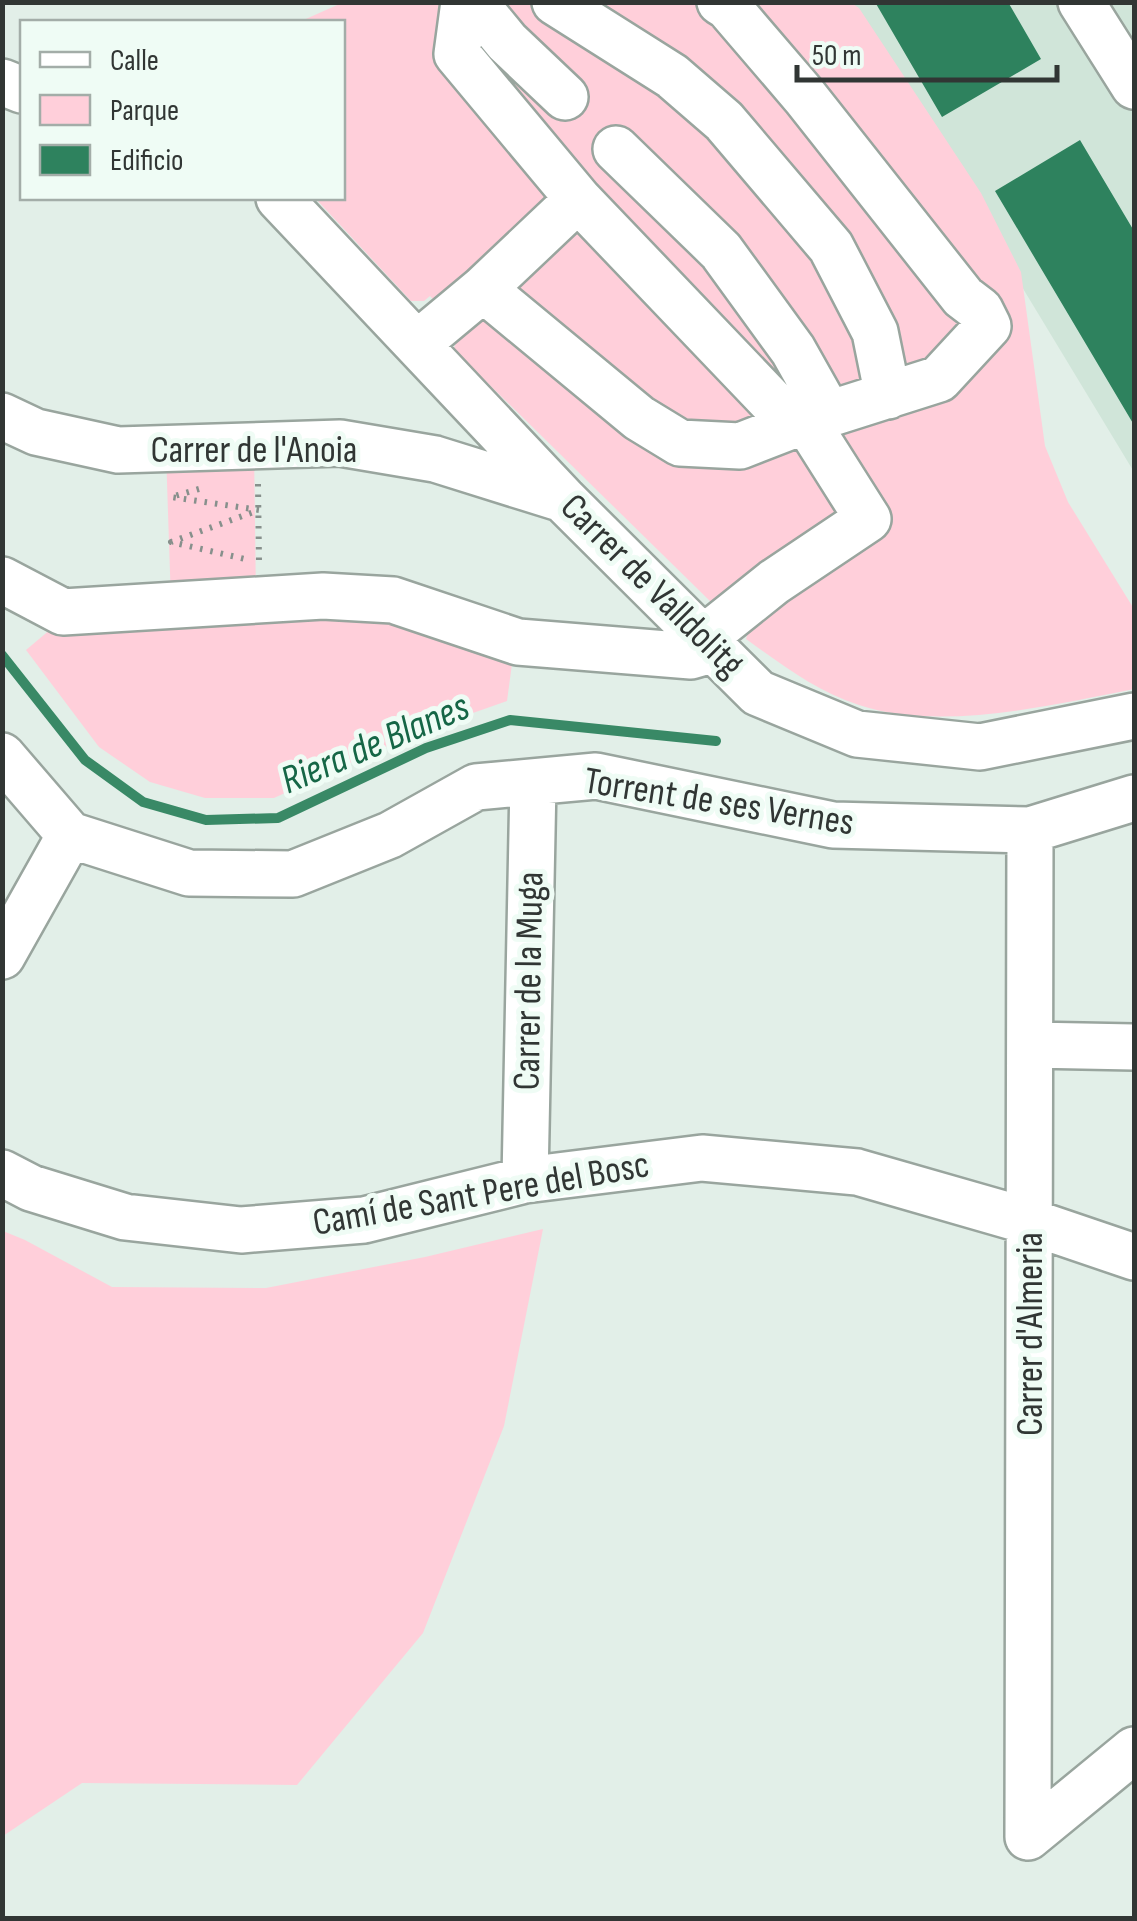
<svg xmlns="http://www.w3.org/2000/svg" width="1137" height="1921" viewBox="0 0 1137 1921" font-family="'Sofia Sans Condensed',sans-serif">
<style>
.built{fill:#d0e5d9}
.green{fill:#ffcfda}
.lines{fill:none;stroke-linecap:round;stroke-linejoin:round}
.stream{stroke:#398966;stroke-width:10}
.building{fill:#2e825e}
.minor-casing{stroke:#99a59e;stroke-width:50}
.path{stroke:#87908c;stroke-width:6;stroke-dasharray:2.5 8;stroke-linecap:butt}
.minor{stroke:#fff;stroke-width:45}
.labels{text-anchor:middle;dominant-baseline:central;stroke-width:10;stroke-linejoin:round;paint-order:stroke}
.street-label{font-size:38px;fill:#313634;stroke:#effcf5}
.water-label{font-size:40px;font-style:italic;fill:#156646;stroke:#effcf5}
</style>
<rect width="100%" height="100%" fill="#e2efe8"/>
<!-- built -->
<path class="built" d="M840,3H1134V472L864,26Z"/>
<!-- green -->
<path class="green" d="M344,2H850L859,8L981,193L1021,272L1045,446L1068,502L1134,609V689C1054,705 938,732 859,705C817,692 781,664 746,639L755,609L734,591L712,603L458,354L454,348L461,330L430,296L424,301H411L315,198H342V22H299Z
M254,449L256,600L171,602L166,452Z
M322,602L514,649L507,701L416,733L274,798H205L150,782L99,747L26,650L64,618Z
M543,1229L504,1426L423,1633L297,1785L82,1783L3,1836V1231L25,1240L112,1287L266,1288L425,1257Z"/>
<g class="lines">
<!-- stream -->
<path class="stream" d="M2,655L85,760L143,802L206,820L278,818L426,748L510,720L716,741"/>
</g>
<!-- building -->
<path class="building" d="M875,2H1008L1041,59L942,117Z
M1080,140L1134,231V425L995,191Z"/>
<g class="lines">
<!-- minor casing -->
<g class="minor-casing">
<path id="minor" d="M474,2L507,42L565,97
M555,2L672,76L724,121L831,247L875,332L888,396
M1081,2L1134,86
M2,82L22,90
M616,149L721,251L793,350L829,414
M279,198L563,499L758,693L857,734L980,747L1134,716
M578,199L794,425
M483,289L639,418L680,443L740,446L794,425L939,379L988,326L980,310L963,297L805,97L728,7L720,2
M417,344L483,289L578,199L457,54L464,2
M2,416L36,432L118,450L340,443L435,459L563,499
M2,580L63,612L323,596L393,600L518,642L691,656L715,649
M704,638L774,582L868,519L806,421
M2,756L70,835L189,873L293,874L390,835L476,787L596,776L833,825L1030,830L1134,798
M2,956L70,835
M1031,1045L1134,1047
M2,1173L31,1188L125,1217L241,1230L364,1220L525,1180L702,1158L857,1172L1031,1222L1134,1257
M525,1180L533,783
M1028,1837L1030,830
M1028,1837L1134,1750"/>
</g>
<!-- path -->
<path class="path" d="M258,484L259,562
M199,489L171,497L259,510L171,542L245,559"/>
<!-- minor -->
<use href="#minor" class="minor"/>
</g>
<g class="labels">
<!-- street labels -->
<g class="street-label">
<text x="254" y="450">Carrer de l'Anoia</text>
<text transform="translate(652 586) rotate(45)">Carrer de Valldolitg</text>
<text transform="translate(719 802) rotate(9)">Torrent de ses Vernes</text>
<text transform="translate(529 981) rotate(-89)">Carrer de la Muga</text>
<text transform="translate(481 1194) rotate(-10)">Camí de Sant Pere del Bosc</text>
<text transform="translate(1030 1334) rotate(-90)">Carrer d'Almeria</text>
</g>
<!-- water labels -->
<g class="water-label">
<text transform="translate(375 744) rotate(-23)">Riera de Blanes</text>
</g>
</g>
<!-- border -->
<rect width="1137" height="1921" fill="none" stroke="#313634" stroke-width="10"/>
<!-- legend -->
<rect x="20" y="20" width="325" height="180" fill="#effcf5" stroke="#a3ada8" stroke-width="2.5"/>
<rect x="40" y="52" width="50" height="15" fill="#ffffff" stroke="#a3ada8" stroke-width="2.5"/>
<text x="110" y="70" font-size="30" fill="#313634">Calle</text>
<rect x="40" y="95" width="50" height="30" fill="#ffcfda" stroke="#a3ada8" stroke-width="2.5"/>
<text x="110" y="120" font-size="30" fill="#313634">Parque</text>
<rect x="40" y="145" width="50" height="30" fill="#2e825e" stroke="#a3ada8" stroke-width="2.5"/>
<text x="110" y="170" font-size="30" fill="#313634">Edificio</text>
<!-- scale -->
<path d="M797 65v15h260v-15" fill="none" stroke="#313634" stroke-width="5"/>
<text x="812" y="65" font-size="30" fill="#313634" stroke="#effcf5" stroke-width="8" paint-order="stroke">50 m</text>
</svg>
